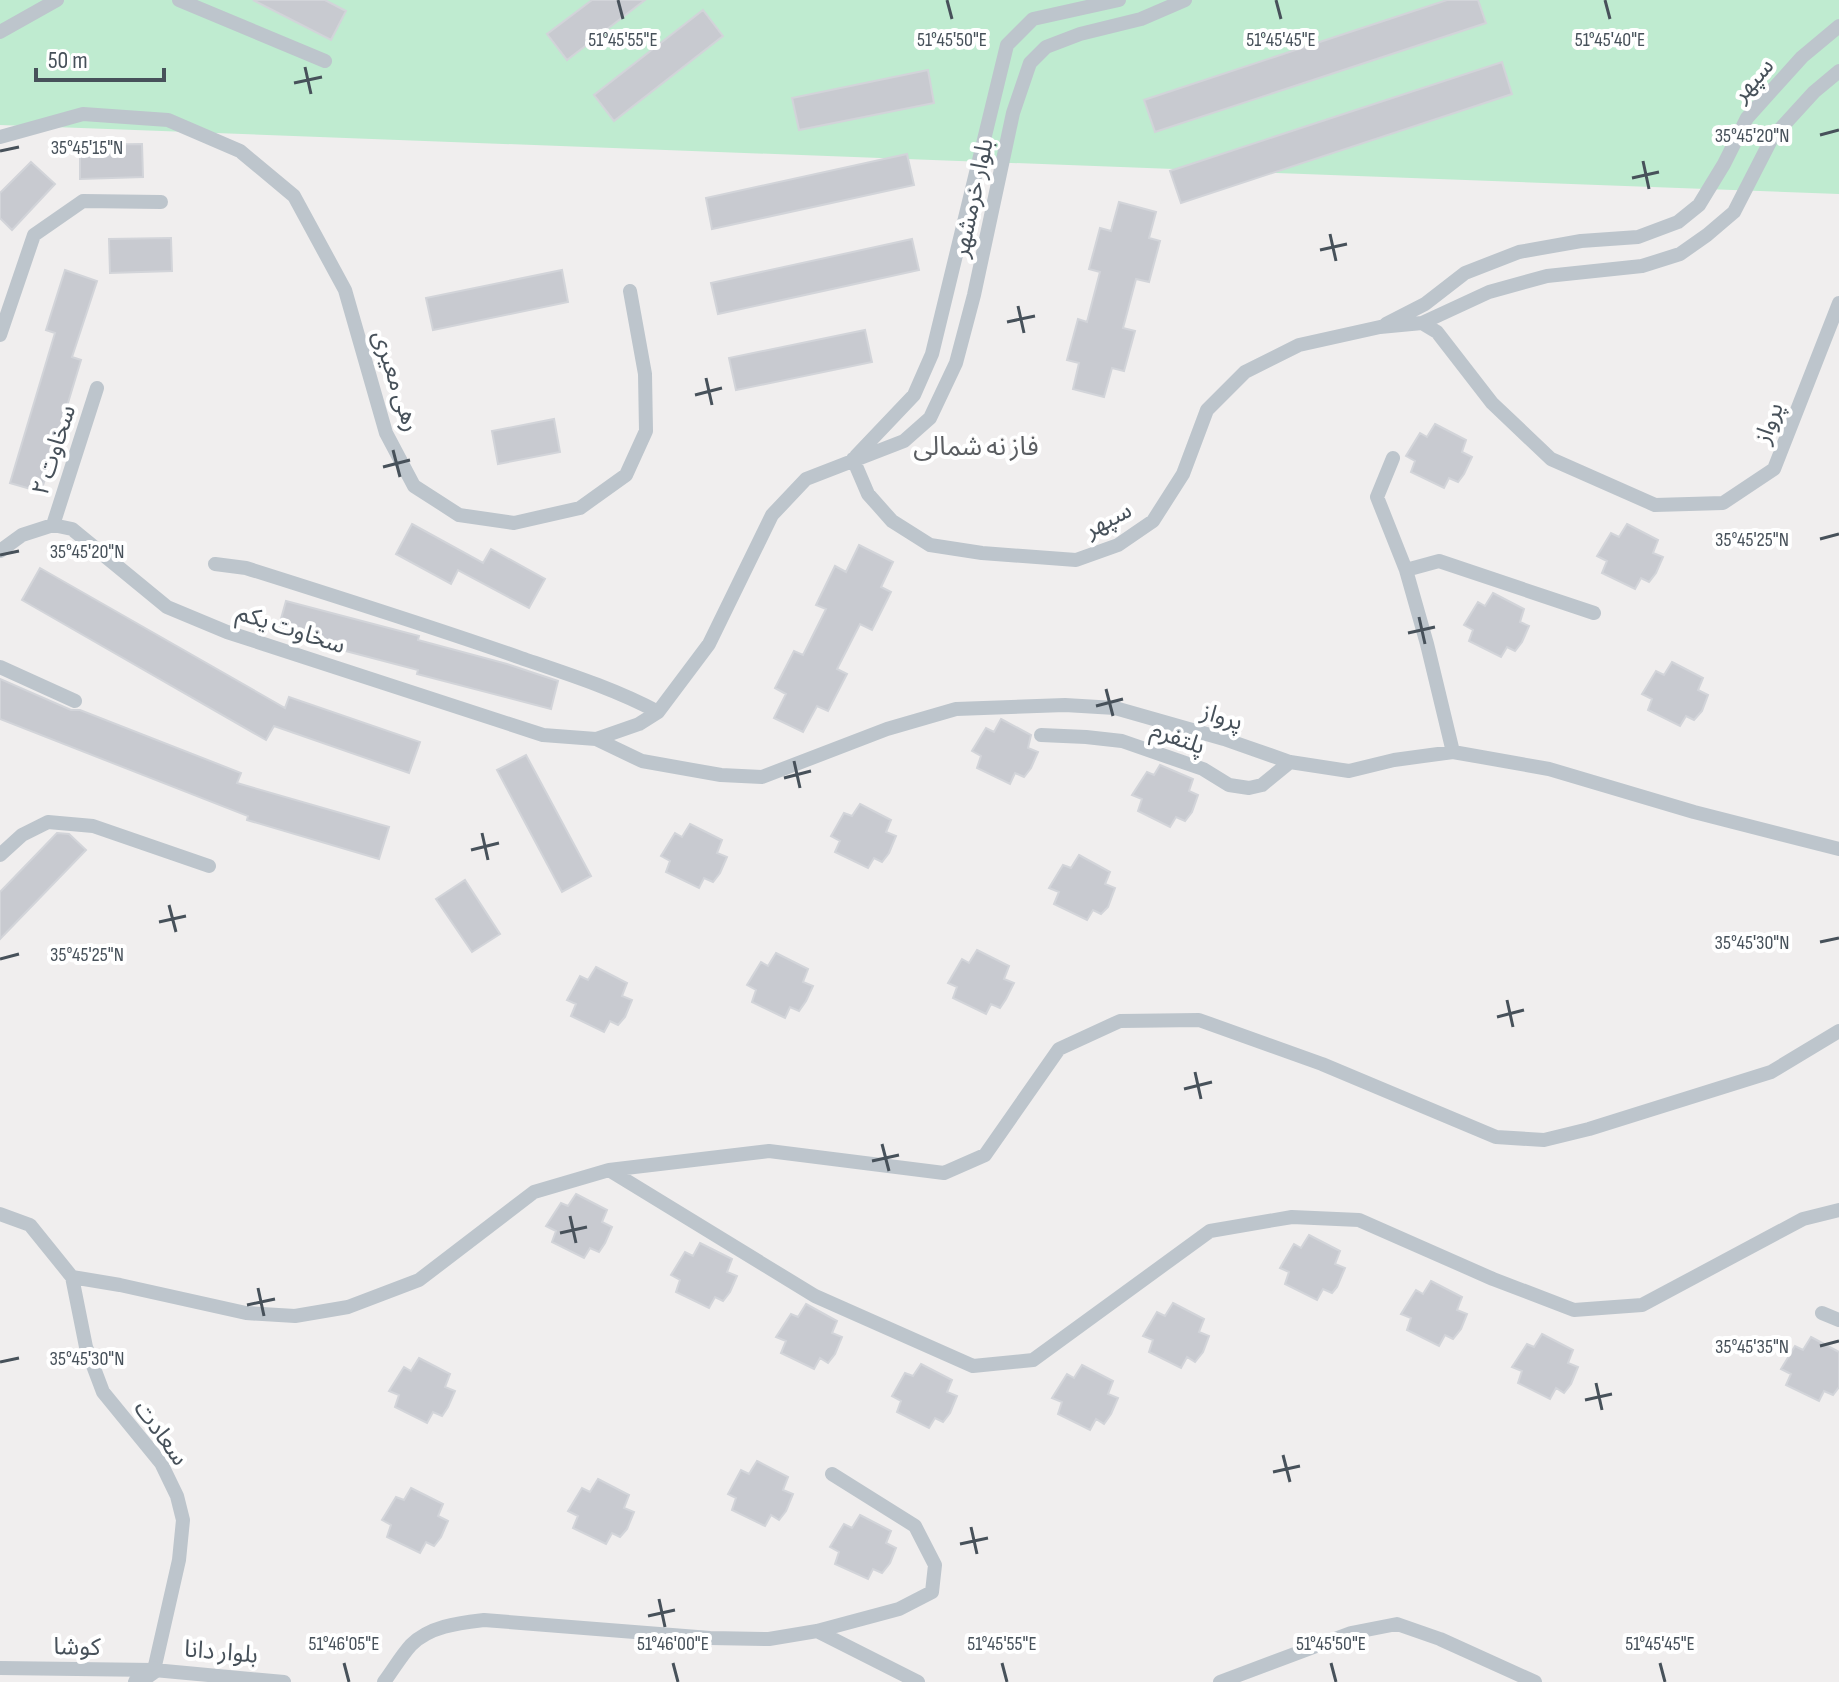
<svg xmlns="http://www.w3.org/2000/svg" width="1839" height="1682" viewBox="0 0 1839 1682" font-family="'Sofia Sans Condensed','Noto Sans Arabic',sans-serif">
<style>
.green{fill:#bfebd0}
.building{fill:#c8cad0;stroke:#d2d4d9;stroke-width:2}
.lines{fill:none;stroke-linecap:round;stroke-linejoin:round}
.minor{stroke:#bdc5cc;stroke-width:14}
.tertiary{stroke:#bdc5cc;stroke-width:18}
.ticks{fill:none;stroke:#47515a;stroke-width:3}
.labels{text-anchor:middle;dominant-baseline:central;stroke-width:8;stroke-linejoin:round;paint-order:stroke}
.street-label{font-size:24px;fill:#47515a;stroke:#fff}
.neighbourhood-label{font-size:26px;fill:#5b5e62;stroke:#fff}
.ticks-label{font-size:20px;text-anchor:middle;fill:#47515a;stroke:#fff;stroke-width:8;stroke-linejoin:round;paint-order:stroke}
</style>
<rect width="100%" height="100%" fill="#f0eeee"/>
<!-- green -->
<path class="green" d="M0,0H1839V194L0,125Z"/>
<!-- building -->
<path class="building" d="M253,0H325L346,11L331,40Z
M592,0H645L567,60L547,34Z
M1447,0H1478L1486,23L1155,132L1144,100Z
M703,10L723,36L614,121L594,95Z
M1502,62L1512,94L1181,203L1170,171Z
M928,70L934,103L799,130L792,98Z
M142,144L143,177L80,179V145Z
M907,154L914,185L712,229L706,198Z
M31,162L55,184L12,230L0,218V193Z
M1119,202L1156,212L1149,238L1160,241L1149,282L1136,279L1123,328L1135,331L1124,371L1112,368L1104,397L1073,389L1079,363L1067,360L1078,319L1087,322L1100,272L1089,269L1100,228L1111,231Z
M171,238L172,271L110,273L109,239Z
M912,239L919,270L718,314L711,283Z
M65,270L97,281L72,357L81,360L41,492L10,483L55,333L46,330Z
M562,270L568,302L433,330L426,298Z
M865,330L872,362L736,390L729,358Z
M554,419L560,452L498,464L492,431Z
M1435,424L1466,440L1462,452L1472,457L1464,474L1458,482L1449,478L1444,488L1411,472L1415,461L1406,456L1420,433L1427,437Z
M412,524L483,563L491,549L545,579L529,608L458,570L451,584L396,554Z
M1627,524L1658,540L1653,553L1663,557L1656,573L1649,582L1641,578L1635,589L1602,573L1607,561L1597,556L1611,533L1619,537Z
M859,545L893,562L881,587L891,592L872,630L860,624L837,669L847,674L828,711L817,706L803,732L774,718L786,694L775,688L794,651L803,655L826,609L816,605L835,566L846,572Z
M40,568L285,708L289,697L420,742L409,773L274,726L266,740L22,600Z
M1493,593L1524,609L1520,622L1529,626L1522,642L1515,651L1507,647L1501,657L1469,641L1473,630L1464,625L1478,602L1485,606Z
M286,601L419,636L418,640L507,664L558,681L551,709L417,674L418,670L277,633Z
M1672,662L1703,678L1698,690L1708,695L1702,711L1694,720L1686,716L1680,726L1648,710L1652,699L1642,694L1656,671L1664,675Z
M0,679L71,710H80L241,773L237,783L389,827L379,859L247,820L248,816L0,719Z
M1001,719L1031,735L1028,748L1038,752L1031,768L1024,777L1015,773L1010,784L977,768L981,756L972,751L986,728L994,732Z
M526,755L591,876L562,892L497,770Z
M1160,765L1193,779L1189,791L1198,795L1192,812L1185,821L1176,817L1170,827L1138,811L1142,799L1132,795L1147,772L1154,775Z
M860,804L891,820L886,832L896,836L889,853L882,862L874,858L868,868L835,852L840,841L831,836L844,813L852,816Z
M690,824L722,840L717,853L727,857L720,873L713,882L704,878L699,888L666,872L670,861L661,856L675,833L682,837Z
M57,833L69,834L86,850L0,939V892Z
M1079,855L1110,872L1105,884L1115,888L1108,907L1101,914L1093,910L1087,920L1054,904L1059,892L1049,888L1063,865L1071,868Z
M465,880L500,934L472,952L436,899Z
M977,950L1009,966L1004,979L1014,983L1006,999L1000,1008L991,1004L986,1014L953,998L957,987L948,983L962,959L969,963Z
M776,953L808,969L803,982L813,986L806,1001L799,1011L790,1007L785,1018L752,1002L756,990L747,985L761,962L768,966Z
M596,967L627,983L622,996L632,1000L625,1017L618,1025L610,1021L604,1032L571,1016L576,1004L567,1000L580,976L588,980Z
M576,1194L607,1210L602,1222L612,1227L605,1243L599,1252L590,1248L584,1258L552,1242L556,1231L546,1226L561,1203L568,1206Z
M1309,1235L1340,1251L1335,1264L1345,1268L1337,1287L1332,1293L1323,1289L1317,1300L1285,1284L1289,1272L1280,1268L1294,1244L1301,1248Z
M700,1243L732,1259L727,1272L737,1276L730,1292L723,1301L715,1297L709,1308L676,1292L680,1280L671,1275L685,1252L693,1256Z
M1431,1281L1462,1297L1457,1310L1467,1314L1461,1329L1453,1339L1445,1335L1439,1346L1407,1330L1411,1318L1401,1314L1416,1290L1423,1294Z
M1173,1303L1204,1319L1199,1332L1209,1336L1203,1352L1195,1362L1187,1357L1181,1368L1149,1352L1153,1340L1143,1336L1157,1312L1165,1316Z
M806,1304L837,1321L832,1333L842,1337L835,1354L828,1363L820,1358L814,1369L781,1353L786,1341L776,1337L791,1314L798,1317Z
M1542,1334L1573,1350L1568,1363L1578,1367L1571,1384L1564,1393L1556,1388L1550,1399L1518,1383L1522,1371L1512,1367L1527,1344L1534,1347Z
M1811,1337L1839,1352V1387L1833,1395L1824,1391L1819,1401L1786,1385L1791,1374L1781,1369L1795,1346L1803,1350Z
M419,1358L450,1374L445,1387L455,1391L448,1407L442,1416L433,1412L427,1423L395,1407L399,1395L389,1391L404,1367L411,1371Z
M921,1364L952,1380L947,1392L957,1396L950,1413L943,1422L935,1418L929,1428L897,1412L901,1401L892,1396L905,1373L913,1376Z
M1082,1365L1113,1381L1108,1394L1118,1398L1111,1414L1104,1424L1096,1419L1090,1430L1058,1414L1062,1402L1052,1398L1067,1374L1074,1378Z
M757,1461L788,1477L783,1490L793,1494L786,1511L779,1520L771,1515L765,1526L732,1510L736,1498L728,1494L741,1470L749,1474Z
M598,1479L629,1495L624,1508L634,1512L627,1529L620,1537L612,1533L606,1544L573,1528L578,1516L568,1511L582,1488L590,1492Z
M411,1488L443,1504L438,1516L448,1521L441,1537L434,1546L426,1542L420,1553L387,1537L391,1525L382,1520L396,1497L404,1500Z
M860,1515L891,1531L886,1543L896,1548L890,1563L882,1573L873,1569L868,1579L835,1564L839,1552L830,1547L844,1524L852,1528Z"/>
<g class="lines">
<!-- minor -->
<path class="minor" d="M179,0L325,61
M0,32L57,0
M0,137L83,114L168,120L240,151L294,196L345,290L386,433L414,486L459,515L514,523L580,508L626,475L646,431L645,374L630,291
M1422,323L1437,332L1492,403L1551,459L1655,505L1723,503L1774,469L1839,303
M1386,324L1425,304L1465,273L1519,252L1581,241L1638,237L1678,222L1699,205L1724,164L1747,118L1802,57L1839,26
M0,335L34,235L83,201L161,202
M856,456L914,395L932,354L1007,45L1033,19L1119,0
M1393,458L1377,497L1406,570L1427,644L1453,752
M853,459L868,494L892,521L930,545L982,553L1076,560L1118,545L1153,521L1183,474L1207,410L1245,372L1299,345L1380,327L1422,323L1489,292L1547,276L1642,266L1680,254L1707,235L1734,212L1772,138L1814,92L1839,71
M53,525L97,388
M0,551L22,535L53,525L72,529L167,607L227,632L543,735L596,739L642,761L721,775L762,777L887,729L956,709L1065,705L1115,708L1224,739L1290,762L1349,771L1394,760L1453,752L1549,769L1694,812L1839,849
M215,564L246,568C338,597 430,626 521,658C568,674 615,689 658,712
M1406,570L1439,561L1594,613
M0,667L75,701
M1041,735L1086,737L1122,741L1203,769L1229,785L1249,788L1262,785L1290,762
M596,739L639,724L658,712L709,644L772,515L806,479L904,441L930,418L956,363L974,295L1013,113L1030,63L1046,47L1080,34L1141,19L1185,0
M0,855L22,835L48,822L93,826L209,866
M609,1170L815,1296L973,1366L1033,1360L1210,1231L1292,1217L1359,1220L1493,1279L1574,1310L1642,1305L1803,1219L1839,1210
M0,1214L30,1225L72,1277L86,1347L103,1392L161,1463L177,1496L183,1520L179,1560L154,1670
M72,1277L120,1285L246,1313L295,1316L348,1307L419,1280L534,1192L609,1170L769,1151L944,1173L985,1155L1059,1049L1120,1021L1199,1020L1322,1064L1496,1137L1544,1140L1589,1129L1771,1072L1839,1031
M1822,1313L1839,1320
M817,1631L918,1682
M0,1668L154,1670L284,1682
M384,1682C393,1670 401,1656 411,1645C430,1626 459,1623 484,1620L710,1638L769,1639L817,1631L899,1609L932,1592L935,1565L915,1526L832,1474
M1220,1682L1351,1633L1397,1624L1440,1639L1535,1682"/>
<!-- tertiary -->
<path class="tertiary" d="M137,1682L154,1670"/>
</g>
<!-- ticks -->
<path class="ticks" d="M618,0L623,19M947,0L952,19M1276,0L1281,19M1605,0L1610,19M305,67L311,94M294,83L322,77M1820,135L1839,130M0,151L19,147M1643,161L1649,189M1632,178L1659,172M1330,234L1336,261M1320,250L1347,244M1018,306L1024,333M1007,322L1035,316M706,378L712,405M695,395L722,388M393,450L400,477M383,467L410,460M1820,539L1839,534M0,555L19,551M1419,617L1425,644M1408,633L1435,627M1106,689L1113,716M1096,706L1123,699M794,761L800,788M784,778L811,771M482,833L488,860M471,850L499,843M169,905L176,932M159,922L186,916M1820,942L1839,938M0,959L19,954M1507,1000L1513,1027M1497,1017L1524,1010M1195,1072L1201,1099M1184,1089L1212,1082M882,1144L889,1171M872,1161L899,1155M570,1216L576,1243M560,1233L587,1227M258,1288L264,1316M247,1305L275,1299M1820,1346L1839,1341M0,1362L19,1358M1596,1383L1602,1410M1585,1400L1612,1394M1283,1455L1290,1482M1273,1472L1300,1466M971,1527L977,1554M960,1544L988,1538M659,1599L665,1627M648,1616L675,1610M344,1663L349,1682M673,1663L678,1682M1002,1663L1007,1682M1331,1663L1336,1682M1660,1663L1665,1682"/>
<g class="labels">
<!-- street labels -->
<g class="street-label">
<text transform="translate(1753 80) rotate(-49)">سپهر</text>
<text transform="translate(973 198) rotate(-78)">بلوار خرمشهر</text>
<text transform="translate(396 381) rotate(72)">رهی معیری</text>
<text transform="translate(1769 423) rotate(-69)">پرواز</text>
<text transform="translate(54 450) rotate(-72)">سخاوت ۲</text>
<text transform="translate(1108 520) rotate(-28)">سپهر</text>
<text transform="translate(291 629) rotate(18)">سخاوت یکم</text>
<text transform="translate(1222 717) rotate(17)">پرواز</text>
<text transform="translate(1178 738) rotate(20)">پلتفرم</text>
<text transform="translate(161 1433) rotate(54)">سعادت</text>
<text transform="translate(77 1647) rotate(1)">کوشا</text>
<text transform="translate(221 1652) rotate(5)">بلوار دانا</text>
</g>
<!-- neighbourhood labels -->
<g class="neighbourhood-label">
<text x="976" y="447">فاز نه شمالی</text>
</g>
</g>
<g class="ticks-label">
<text x="623" y="46">51°45'55"E</text>
<text x="952" y="46">51°45'50"E</text>
<text x="1281" y="46">51°45'45"E</text>
<text x="1610" y="46">51°45'40"E</text>
<text x="1752" y="142">35°45'20"N</text>
<text x="87" y="154">35°45'15"N</text>
<text x="1752" y="546">35°45'25"N</text>
<text x="87" y="558">35°45'20"N</text>
<text x="1752" y="949">35°45'30"N</text>
<text x="87" y="961">35°45'25"N</text>
<text x="1752" y="1353">35°45'35"N</text>
<text x="87" y="1365">35°45'30"N</text>
<text x="344" y="1650">51°46'05"E</text>
<text x="673" y="1650">51°46'00"E</text>
<text x="1002" y="1650">51°45'55"E</text>
<text x="1331" y="1650">51°45'50"E</text>
<text x="1660" y="1650">51°45'45"E</text>
</g>
<!-- scale -->
<path d="M36 68v12h128v-12" fill="none" stroke="#47515a" stroke-width="4"/>
<text x="48" y="68" font-size="24" fill="#47515a" stroke="#ffffff" stroke-width="6" paint-order="stroke">50 m</text>
</svg>
